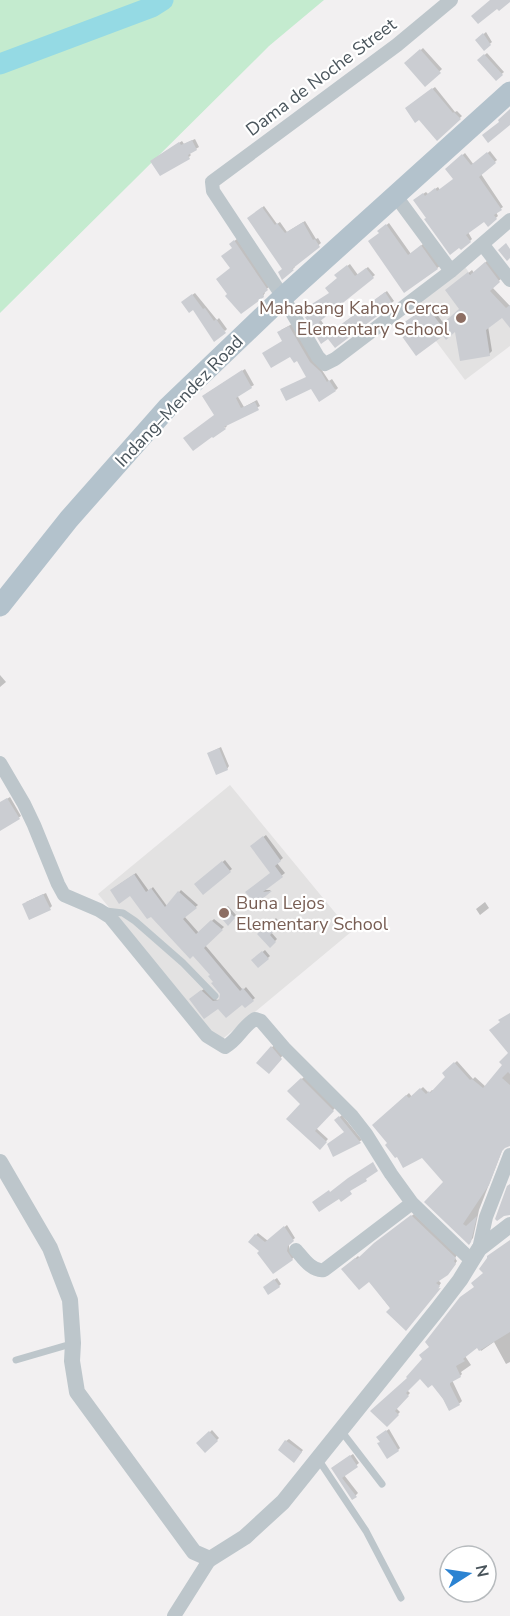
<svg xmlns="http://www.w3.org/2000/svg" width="510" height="1616" viewBox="0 0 510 1616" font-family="'Nunito Sans',sans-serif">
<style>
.education{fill:#e3e2e2}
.green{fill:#c4ebcf}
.shadow{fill:#0003}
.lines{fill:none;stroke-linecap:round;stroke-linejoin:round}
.river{stroke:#95dae4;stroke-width:21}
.building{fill:#cbcdd2}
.service{stroke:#bdc6cb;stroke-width:7}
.minor{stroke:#bdc6cb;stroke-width:14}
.tertiary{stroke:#bdc6cb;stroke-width:16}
.primary{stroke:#b3c2cc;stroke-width:21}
.education-dot{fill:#8d6e63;stroke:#fff;stroke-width:2}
.labels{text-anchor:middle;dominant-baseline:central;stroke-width:4.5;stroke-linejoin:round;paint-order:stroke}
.street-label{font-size:18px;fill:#4a555c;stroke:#fff}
.education-label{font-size:18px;fill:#785e54;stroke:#fff;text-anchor:end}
</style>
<rect width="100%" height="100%" fill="#f2f0f1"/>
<!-- education -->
<path class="education" d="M465,267L510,327V346L465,380L412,309Z
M230,785L351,932L219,1042L98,894Z"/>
<!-- green -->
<path class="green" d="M0,0H324L269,46L0,313Z"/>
<!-- shadow -->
<path class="shadow" d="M486,32L492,42L484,49L477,40Z
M423,48L442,69L425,85L406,64Z
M487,53L504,72L496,79L479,60Z
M435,87L455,112L457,111L462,116L437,139L409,106Z
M195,139L199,147L189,153L191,155L189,157L154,159L182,141L184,144Z
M490,151L497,160L481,174L503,207L496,212L498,216L488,225L484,220L468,232L472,239L470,241L427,217L417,198L426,192L428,194L438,187L440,190L455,179L447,169L465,153L474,165Z
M264,206L277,224L280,222L287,232L305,221L316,239L318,238L321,243L294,266L295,267L283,278L284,269L252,216Z
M389,223L411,254L423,244L440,266L405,291L379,231Z
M237,239L269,287L264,291L265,293L263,296L232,268L233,242Z
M488,260L502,278L492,287L510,306V326L502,316L488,326L492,351L489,354L457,329L446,337L420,312L423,308L429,303L444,324L461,309L450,288L472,270L474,273Z
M350,264L358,275L368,267L375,275L320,319L330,333L387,291L394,301L335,345L307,317L331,293L339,278L338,273Z
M195,293L217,320L219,318L227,329L225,331L193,308L185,300Z
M292,324L329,381L332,379L338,388L336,390L307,377L298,359L284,341L281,330Z
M245,369L254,385L237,395L244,407L257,400L260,406L226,425L227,426L225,428L215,415L206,394Z
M0,675L6,682L0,687Z
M221,747L229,766L227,769L209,753Z
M10,797L21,816L0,830V803Z
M266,835L283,858L277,863L285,873L263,890H271L256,902L271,873L254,844Z
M225,860L232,869L203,893L196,884Z
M136,873L149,891L153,887L167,906L181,890L198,905L184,916L199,933L214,919L224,927L205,945L243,990L246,987L255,998L245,1006L242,1003L218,1007L193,997L204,989L217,1000L221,999L222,994L212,975L193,954L130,894L114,888Z
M46,893L52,906L50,908L26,902Z
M485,902L489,908L480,915L476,909Z
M228,906L236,915L228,923L220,914Z
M276,918L280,923L271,932L277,939L270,946L259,934Z
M265,950L270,956L259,966L253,960Z
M510,1015V1145L503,1148L479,1210L473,1238L469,1243L445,1182L423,1156L389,1143L374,1125L409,1093L412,1097L423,1087L429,1093L432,1090L434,1091L447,1078L444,1073L457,1061L473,1079L475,1077L486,1087L504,1065L510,1053Z
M274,1045L283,1055L269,1072L259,1063Z
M304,1077L335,1108L316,1128L328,1139L320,1148L302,1104L289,1091Z
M342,1115L362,1140L334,1155L346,1131L336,1120Z
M414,1214L457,1255L455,1258L457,1261L450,1271L438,1280L441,1283L437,1289L440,1288L406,1329L369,1280L345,1267L358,1256L360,1258Z
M287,1225L295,1238L289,1243V1248L294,1257L292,1259L261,1251L250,1241L258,1233L268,1241Z
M510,1241V1362L506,1364L494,1342L481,1351L478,1346L465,1356L471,1365L461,1372L462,1374L460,1376L452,1380L462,1401L460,1403L450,1409L432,1382L420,1377L407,1390L410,1393L396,1408L400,1412L387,1425L409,1377L424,1359L431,1347Z
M277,1278L281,1284L279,1286L267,1285Z
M389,1429L400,1448L398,1450L381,1442V1435Z
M212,1430L219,1438L206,1451L199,1443Z
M289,1439L303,1450L296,1459L286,1441Z
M353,1454L359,1463L344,1475L358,1493L353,1498L335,1466Z"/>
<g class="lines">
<!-- river -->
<path class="river" d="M0,64L152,7L163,0"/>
</g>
<!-- building -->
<path class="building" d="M490,0H510V2L499,11L497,9L478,24L471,16Z
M483,33L491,45L484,51L475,40Z
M420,49L441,73L425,87L404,63Z
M484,54L503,75L496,81L477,60Z
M432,88L453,113L454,112L461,119L437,141L419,120L415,123L405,108Z
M510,109V125L488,143L482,135L499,122L498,120Z
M192,140L197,150L188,155L190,159L160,176L150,161L179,142L181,145Z
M487,152L496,163L479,177L502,210L494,215L497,219L488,227L484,222L466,235L471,242L461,250L459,248L450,255L424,219L426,218L413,200L423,193L425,196L435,188L437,191L453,179L445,169L462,154L471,165Z
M262,207L275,225L277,223L285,233L303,222L313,240L315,239L320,247L292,269L294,270L282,280L278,272L282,269L247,218Z
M386,224L408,255L421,245L438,269L404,293L368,241L379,233L377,231Z
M234,240L268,290L263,294L264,297L241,314L225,296L227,294L216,279L230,268L221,256L232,248L229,244Z
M506,243L510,249V258L507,261L498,250Z
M485,262L500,282L490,291L506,308L510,305V328L502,318L486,330L490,356L460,361L455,332L446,340L443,336L416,356L396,328L419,312L418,310L425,305L441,325L459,309L445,290L468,272L470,275Z
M347,265L355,276L366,268L374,278L319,322L328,334L385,292L393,304L335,348L328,339L321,344L305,317L308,315L304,309L329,293L325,288L337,278L334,275Z
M192,294L203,309L205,308L214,321L216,319L226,333L214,342L193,310L189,313L181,302Z
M289,326L310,362L321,372L327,382L329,380L336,391L319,402L311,389L286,401L280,389L306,377L297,361L294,363L290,357L271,368L262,353L282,341L277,332Z
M242,370L252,388L236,398L241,408L255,402L259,410L224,427L226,429L213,438L212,437L193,451L183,438L214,415L202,396Z
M219,748L228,770L216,775L207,753Z
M7,798L20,819L0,831V802Z
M263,836L281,861L275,866L283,877L263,892L272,891L256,904L245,892L270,873L250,846Z
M222,861L231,872L203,895L194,884Z
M134,874L146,892L151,888L165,907L178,891L197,908L183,919L196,934L211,920L223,930L204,948L240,991L243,988L254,1001L245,1008L242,1005L226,1018L218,1009L204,1019L189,999L201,990L213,1001L219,1000L220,994L211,983L213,982L208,976L210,975L193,956L190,959L151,917L147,919L130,896L119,904L110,890Z
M43,894L51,910L29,920L22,904Z
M225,907L235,918L228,926L218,914Z
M273,919L279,926L270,935L276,942L270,948L257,934Z
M262,951L269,959L258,968L251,960Z
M510,1013V1074L508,1072L502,1078L510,1085V1146L505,1148L502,1151L489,1185L463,1224L466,1226L477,1216L471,1242L469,1245L424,1202L443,1182L422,1158L403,1168L397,1157L395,1158L385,1145L387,1143L372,1125L406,1095L409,1098L420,1088L426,1094L429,1091L430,1093L445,1077L442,1073L454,1062L470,1080L472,1079L483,1088L502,1065L499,1062L508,1053L489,1030L500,1022L498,1020Z
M271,1046L282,1059L269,1074L256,1063Z
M301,1078L334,1111L315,1131L327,1142L320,1150L286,1119L300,1104L287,1091Z
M339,1116L361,1143L333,1157L327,1144L344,1132L334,1120Z
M373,1162L378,1171L366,1179L367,1181L350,1191L352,1194L341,1202L339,1199L319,1212L312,1202L329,1190L330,1192L348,1178Z
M510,1184V1215L504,1216L497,1221L495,1219L507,1186Z
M411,1215L456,1258L454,1261L456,1264L448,1275L436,1283L440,1286L438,1289L441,1288L406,1331L386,1312L390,1308L369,1282L359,1290L341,1269L355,1258L357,1259L374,1243Z
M284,1226L294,1241L288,1246L287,1251L293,1260L273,1274L257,1253L259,1251L248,1242L255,1234L265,1242Z
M510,1240V1332L479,1351L477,1348L463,1359L465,1361L456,1366L461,1377L450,1383V1385L460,1405L449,1411L443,1399L432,1385L428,1388L420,1379L406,1393L409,1396L395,1411L399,1415L387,1427L370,1411L407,1378L406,1377L422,1359L419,1355L429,1347L425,1342L460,1297L474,1287L471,1283L483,1273L479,1269L487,1258V1256Z
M274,1279L280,1287L268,1295L263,1287Z
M386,1430L399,1451L387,1459L377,1443L380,1442L376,1437Z
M209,1431L218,1441L205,1453L196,1443Z
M285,1440L302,1452L294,1463L278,1450Z
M350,1455L358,1467L342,1478L357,1497L352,1500L331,1468Z"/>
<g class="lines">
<!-- service -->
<path class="service" d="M106,911L123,913L135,921L183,963L215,996
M16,1360L71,1344
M342,1432L382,1484
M318,1459L366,1531L401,1598"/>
<!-- minor -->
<path class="minor" d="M451,0L397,45L212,182L213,191L283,297L318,357L325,364L335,359L451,271L510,220
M395,195L451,271
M483,245L510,280
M0,763L24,804L34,825L58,884L64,895L99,910L110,917L207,1036L225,1047C238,1040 242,1027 255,1019L261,1021L285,1049L352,1116L366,1134L391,1174L412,1203L471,1260
M479,1249L486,1217L510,1155
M296,1250C303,1258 312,1272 324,1270L412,1203
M174,1616L210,1559"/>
<!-- tertiary -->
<path class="tertiary" d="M0,1162L50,1248L70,1300L73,1343L72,1361L77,1392L194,1552L210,1559L245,1537L283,1502L437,1310L460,1280L479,1249L510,1225"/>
<!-- primary -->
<path class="primary" d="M0,606L69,519L168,407L283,297L510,92"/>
</g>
<!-- markers -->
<g class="education-dot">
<circle cx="461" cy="318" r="6"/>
<circle cx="224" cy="913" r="6"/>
</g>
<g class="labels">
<!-- street labels -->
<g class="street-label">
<text transform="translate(321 77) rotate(-37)">Dama de Noche Street</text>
<text transform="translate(179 401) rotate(-46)">Indang–Mendez Road</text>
</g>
<!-- education labels -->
<g class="education-label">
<text x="449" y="308">Mahabang Kahoy Cerca<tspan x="449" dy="21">Elementary School</tspan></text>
<text x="236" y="903" text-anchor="start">Buna Lejos<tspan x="236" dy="21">Elementary School</tspan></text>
</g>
</g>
<!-- north arrow -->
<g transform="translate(468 1574) rotate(78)"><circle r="28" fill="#ffffff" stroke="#b7bbbe" stroke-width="1.5"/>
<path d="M0-4.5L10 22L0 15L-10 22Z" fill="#2b83d2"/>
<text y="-9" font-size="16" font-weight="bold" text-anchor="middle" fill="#4a555c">N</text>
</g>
</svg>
